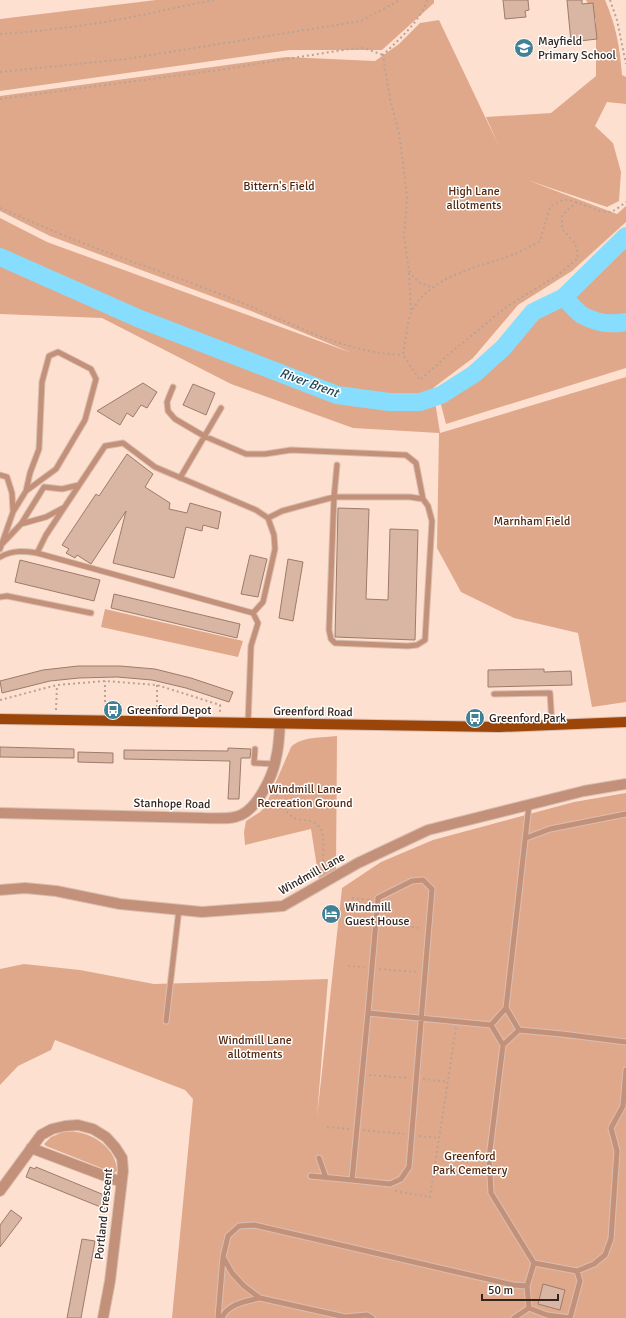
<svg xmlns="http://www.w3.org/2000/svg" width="626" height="1318" viewBox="0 0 626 1318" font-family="Signika,sans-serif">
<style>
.green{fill:#e0a88b}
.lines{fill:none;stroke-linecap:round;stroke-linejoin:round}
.river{stroke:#87ddfd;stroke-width:18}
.building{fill:#d9b5a4;stroke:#9d7b6b}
.lane-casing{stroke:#d9beb1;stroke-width:7}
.street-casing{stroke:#d9beb1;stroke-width:12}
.primary-casing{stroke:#d9beb1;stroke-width:12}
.path{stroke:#baa295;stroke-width:2;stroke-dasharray:2 3;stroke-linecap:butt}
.lane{stroke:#c39179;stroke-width:5}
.street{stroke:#c39179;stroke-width:10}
.primary{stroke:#9c4509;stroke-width:10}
.labels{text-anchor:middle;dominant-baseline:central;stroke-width:3;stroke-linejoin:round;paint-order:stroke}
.poi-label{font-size:12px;fill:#33251e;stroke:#fff;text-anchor:start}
.park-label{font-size:12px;fill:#54280f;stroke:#fff}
.street-label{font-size:12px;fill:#33251e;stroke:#fff}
.water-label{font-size:13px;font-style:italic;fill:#1e4552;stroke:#fff}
</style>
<rect width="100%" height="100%" fill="#fee0d1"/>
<!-- green -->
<path class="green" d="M156,0H434V3L382,50H290L0,91V19Z
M586,0H605C616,25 620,48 622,75L626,77V104L607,102L595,126L613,143L621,172L619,201L607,207L527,180L617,214L626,206V222L572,271L518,305L473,358L433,388L440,433L626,377V702L592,707L578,633L514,618L461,592L437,548L439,433L353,428L231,384L102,318L0,314V218L47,242L352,353L251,311L50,236L0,211V96L286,57L375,61L399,44L420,23L439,20L498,144L486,117L551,113L596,76V20Z
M626,235V368L446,424L440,401L493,365L536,317L535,313L564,297Z
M105,609L243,641L238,657L101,627Z
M337,736L336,872L319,880L311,829L245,845L244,832L246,821L260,812L265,807L291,747C302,736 322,738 337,736Z
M626,793V1318H172L193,1099L185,1090L55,1040L51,1050L18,1066L0,1085V969L24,964L80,970L154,984L328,979L317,1117L342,888L381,862L433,840L574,802Z
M63,1132C68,1132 72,1131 76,1132C96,1134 117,1151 117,1171L114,1173L46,1146L44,1144L51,1137Z"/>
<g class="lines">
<!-- river -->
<path class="river" d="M0,257L140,319L337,395L389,402H420L441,395L474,374L503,348L533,312L564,297L626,236
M564,297C570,303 576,311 582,315C596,323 611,325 626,322"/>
</g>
<!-- building -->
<path class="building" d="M503,0H528L529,10L525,11L526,17L505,19Z
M567,0H582V4L593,3L597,39L571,42Z
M143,383L157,392L147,408L141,405L133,417L127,413L120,425L97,411Z
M193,384L215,393L206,415L183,405Z
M127,454L153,474L145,487L170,503L169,509L187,513L190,503L221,512L218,529L203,525L202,531L186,527L174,578L113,563L126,511L91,564L77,555L75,558L66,553L69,549L62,545L96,494L99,496Z
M338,508L369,509L366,599L388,600L390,529L418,530L415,640L335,637Z
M250,555L267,559L258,597L241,594Z
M288,559L303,562L293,621L279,618Z
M20,560L100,580L94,601L15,582Z
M114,594L240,624L237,638L111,608Z
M78,666H120L155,669L191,678L233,692L229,702L186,688L152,680L117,677L79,678L50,681L2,693L0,681L43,670Z
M544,669V672L571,671L572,685L488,687V670Z
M0,747L74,749V758L0,757Z
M228,748L251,749L250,758H241L239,799H228L230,761L124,759V750L228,751Z
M78,752L113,753V763L78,762Z
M30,1167L35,1169L36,1167L109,1197L108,1210L26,1177Z
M11,1210L22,1218L0,1247V1225Z
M82,1239L95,1241L81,1318H67Z
M543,1284L565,1290L560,1310L538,1304Z"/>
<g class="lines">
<!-- lane casing -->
<g class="lane-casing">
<path id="lane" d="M173,387L167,402L168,411L175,419L204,436L246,454H265L291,450L406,455L416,463L423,499
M0,475L7,477L12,493L13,511
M180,478L221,408
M268,518L282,511L334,497H410L423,499L428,506L432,521L425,640L417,645L408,646L335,643L331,639L329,630L334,497L337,465
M21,524L44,487L62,489L79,485
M2,544L21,524L46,517L63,508
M0,549L13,512L26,491L56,469L85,420L96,379L91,369L58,352L49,356L42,382L39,449L30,473L26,491
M37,553L46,535L105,446L123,443L155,467L256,510L268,518L274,535L275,549L263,602L253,613
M0,557C13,550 23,551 37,553L253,613L258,623L251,646L248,723
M0,597L7,596L91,613
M494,694L550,693L552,725
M255,749L254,763L275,764
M529,805L506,1008L519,1030L503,1045L489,1158L491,1193L534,1263L577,1271L594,1264L605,1255L611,1239L617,1151L611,1128L623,1106L626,1070
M526,838L550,829L626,814
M166,1021L179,909
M519,1030L562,1034L626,1042
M503,1045L491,1025L506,1008
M319,1158L326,1178
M311,1176L352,1180L368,1013L491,1025
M352,1180L390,1184L401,1179L409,1167L432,889L423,880L412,881L378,898L368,1013
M534,1263L527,1286L529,1308L547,1315L570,1318
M218,1318L223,1257
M222,1318C227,1304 247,1301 260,1298
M372,1318L367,1315L345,1317L260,1298L244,1286L232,1273L223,1257L228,1236L239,1226L254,1225L513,1285L527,1286
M514,1318L529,1308
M570,1318L580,1281L577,1271"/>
</g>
<!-- street casing -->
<g class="street-casing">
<path id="street" d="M0,813L204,818C216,818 230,820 241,815C258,807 273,776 276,758C279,747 279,736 280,724
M0,890L25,888L56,891L120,904L202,912L283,906L358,863L428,830L584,791L626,784
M31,1148L121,1182
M0,1191L41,1135L52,1129L65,1126L78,1125L93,1129L106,1137L115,1147L122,1158L123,1171L110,1281L103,1318"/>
</g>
<!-- primary casing -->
<g class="primary-casing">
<path id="primary" d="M0,719L499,727L626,722"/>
</g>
<!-- path -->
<path class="path" d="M427,0C420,22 399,39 383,55L390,99L399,133L404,171L407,199L404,236L409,271L418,282L431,287
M610,0L617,20L626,64
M0,34C46,31 92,25 137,16C163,11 189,4 215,0
M0,72L126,59L361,21L400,0
M0,99L219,70L349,49L364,48L383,55
M577,202L562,215V229L575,243L578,258L558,275L506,307L448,355L420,380L403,355C405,343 407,323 411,313C429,275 480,267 515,254C524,250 532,245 540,241L550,207C554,204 559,201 564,200C578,199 600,216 613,211C617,209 622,205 626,202
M0,208C23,218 46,228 70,238C127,261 185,279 242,303C294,324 345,353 403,355
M409,273L411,312
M0,700L57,685L105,681L157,685L220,705V713
M56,710L57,685
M105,712V681
M157,712V685
M274,790C278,800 287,816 297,819C307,821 316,819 321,830C326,841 322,861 322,874
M352,898L371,900
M351,922L369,923
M382,924L421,928
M348,966L364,967
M379,969L418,972
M369,1075L409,1078
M423,1079L448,1082
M327,1127L350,1129
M363,1130L404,1134
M419,1136L439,1138
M395,1191L430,1197L456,1028"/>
<!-- lane -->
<use href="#lane" class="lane"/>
<!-- street -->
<use href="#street" class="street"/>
<!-- primary -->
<use href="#primary" class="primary"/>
</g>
<!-- icons -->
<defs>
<g id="school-disc" transform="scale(1)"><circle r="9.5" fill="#428095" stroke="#fff"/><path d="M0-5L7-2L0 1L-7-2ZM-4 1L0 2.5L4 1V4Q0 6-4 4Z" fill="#fff"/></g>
<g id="bus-disc" transform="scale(1)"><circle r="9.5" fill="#428095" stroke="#fff"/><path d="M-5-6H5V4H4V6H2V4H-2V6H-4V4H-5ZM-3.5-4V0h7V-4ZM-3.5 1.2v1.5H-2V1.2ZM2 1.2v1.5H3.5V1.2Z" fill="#fff"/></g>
<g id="hotel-disc" transform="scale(1)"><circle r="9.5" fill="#428095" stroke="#fff"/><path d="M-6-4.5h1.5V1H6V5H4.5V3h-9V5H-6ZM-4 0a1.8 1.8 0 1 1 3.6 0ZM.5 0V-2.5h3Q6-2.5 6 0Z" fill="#fff"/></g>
</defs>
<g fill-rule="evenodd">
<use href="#school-disc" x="524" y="48"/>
<use href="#bus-disc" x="113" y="710"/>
<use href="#bus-disc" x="475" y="718"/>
<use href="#hotel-disc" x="331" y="914"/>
</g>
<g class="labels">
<!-- poi labels -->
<g class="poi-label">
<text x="538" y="41">Mayfield<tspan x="538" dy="14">Primary School</tspan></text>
<text x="127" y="710">Greenford Depot</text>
<text x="489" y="718">Greenford Park</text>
<text x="345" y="907">Windmill<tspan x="345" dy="14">Guest House</tspan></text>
</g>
<!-- park labels -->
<g class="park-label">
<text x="279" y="186">Bittern's Field</text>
<text x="474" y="191">High Lane<tspan x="474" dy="14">allotments</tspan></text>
<text x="532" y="521">Marnham Field</text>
<text x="305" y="789">Windmill Lane<tspan x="305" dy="14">Recreation Ground</tspan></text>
<text x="255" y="1040">Windmill Lane<tspan x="255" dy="14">allotments</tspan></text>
<text x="470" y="1156">Greenford<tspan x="470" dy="14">Park Cemetery</tspan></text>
</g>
<!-- street labels -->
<g class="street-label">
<text transform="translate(313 712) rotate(1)">Greenford Road</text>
<text transform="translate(172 804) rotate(1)">Stanhope Road</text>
<text transform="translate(312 874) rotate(-29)">Windmill Lane</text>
<text transform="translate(104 1214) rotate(-84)">Portland Crescent</text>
</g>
<!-- water labels -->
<g class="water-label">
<text transform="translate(309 383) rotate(20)">River Brent</text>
</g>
</g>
<!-- scale -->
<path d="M482 1294v6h76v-6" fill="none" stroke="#33251e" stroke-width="2"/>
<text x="488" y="1294" font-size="12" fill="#33251e" stroke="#ffffff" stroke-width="3" paint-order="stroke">50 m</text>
</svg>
